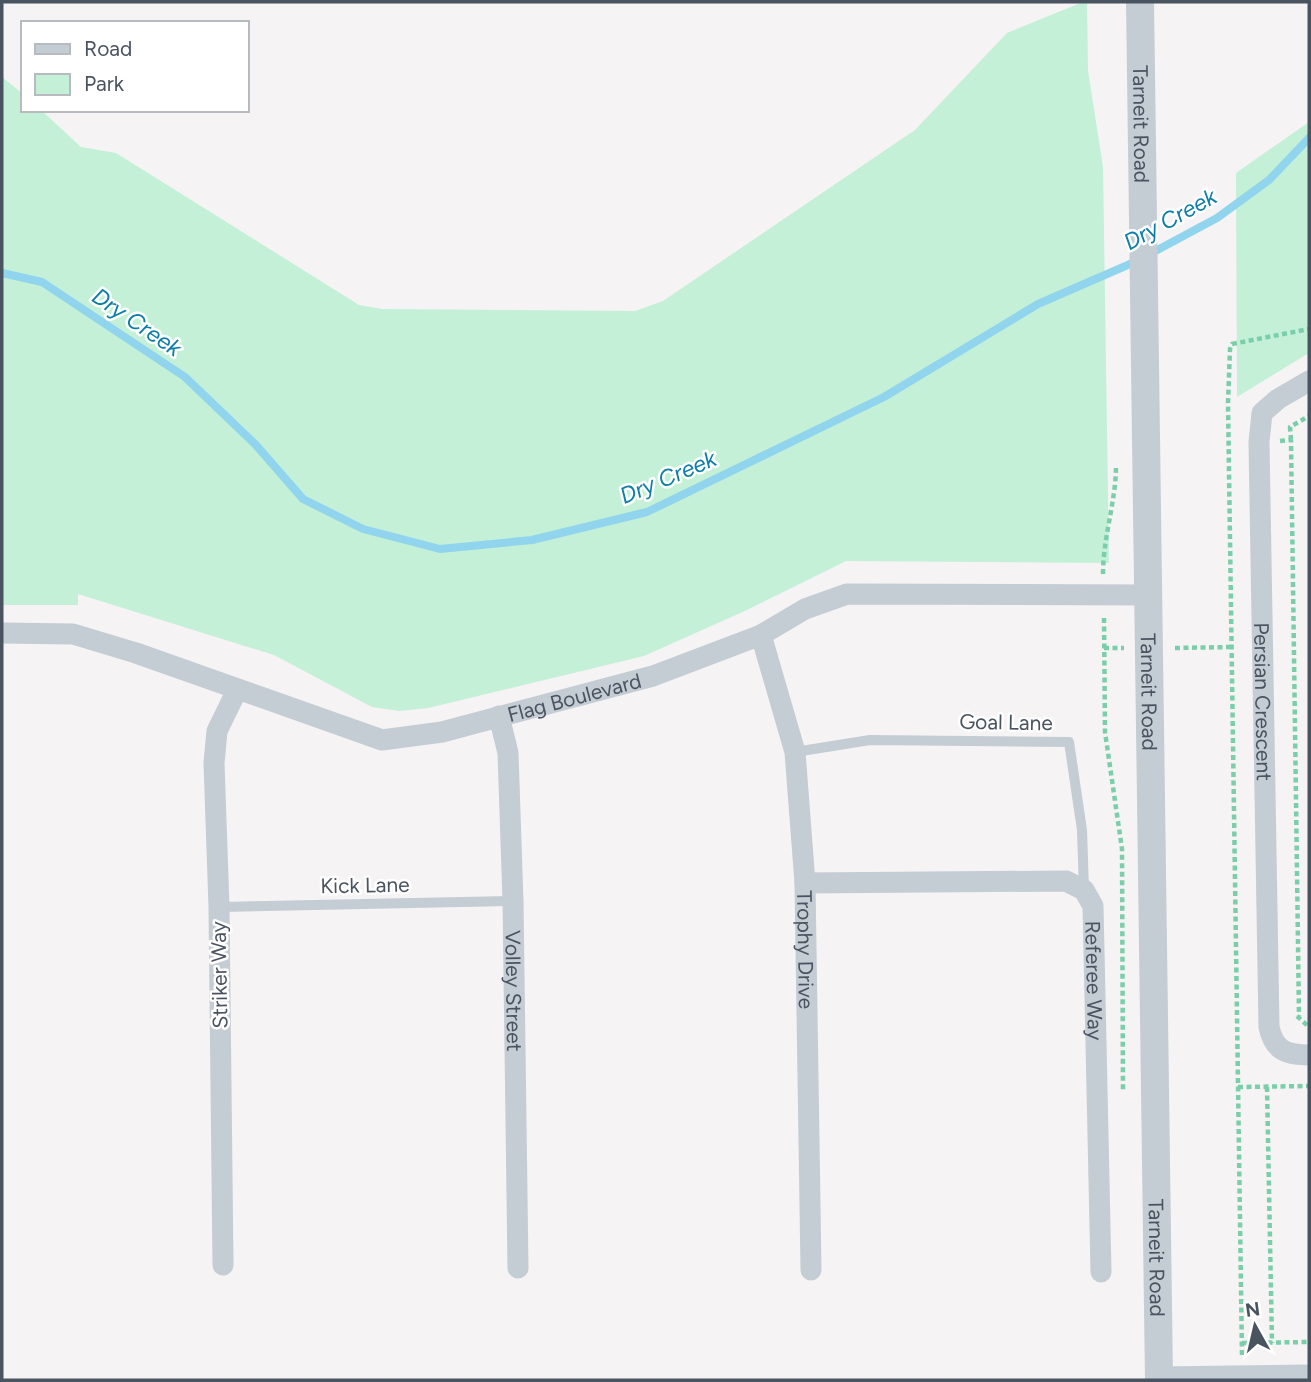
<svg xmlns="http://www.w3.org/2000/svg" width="1311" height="1382" viewBox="0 0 1311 1382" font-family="Figtree,sans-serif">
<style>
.green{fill:#c3f0d7}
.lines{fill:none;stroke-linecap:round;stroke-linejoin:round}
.stream{stroke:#90d4ed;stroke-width:8}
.path{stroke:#7acfaa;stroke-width:4.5;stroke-dasharray:5 3.5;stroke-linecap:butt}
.service{stroke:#c4ccd4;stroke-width:10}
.minor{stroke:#c4ccd4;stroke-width:21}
.tertiary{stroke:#c4ccd4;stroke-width:28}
.labels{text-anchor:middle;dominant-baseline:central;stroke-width:5;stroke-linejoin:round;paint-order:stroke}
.street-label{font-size:21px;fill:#4a5460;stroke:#fff}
.water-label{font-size:23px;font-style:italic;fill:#0c7ea9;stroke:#fff}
</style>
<rect width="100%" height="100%" fill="#f5f3f3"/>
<!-- green -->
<path class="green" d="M1083,2H1087L1088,71L1103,167L1109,563L846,561L747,610L644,656L428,708L399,711L372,707L274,655L78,594V605H2V77L23,94V110H41L81,147L116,153L359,305L382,309L635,311L663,301L915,130L1007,33Z
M1309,122V353L1237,397L1236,173Z"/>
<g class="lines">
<!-- stream -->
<path class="stream" d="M1148,255L1217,218L1269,180L1309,138
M2,273L42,282L185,377L255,444L303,499L363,529L440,549L532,540L647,512L884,397L1038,304L1137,261"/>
<!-- path -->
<path class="path" d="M1291,440L1290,427L1309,416
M1280,441L1291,440L1299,1016
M1103,574C1103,537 1116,502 1116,465
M1104,618L1105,732L1122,849L1123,1091
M1104,648H1124
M1175,648L1232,647
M1297,1016L1309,1027
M1238,1087L1309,1086
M1267,1087L1272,1343
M1242,1343L1309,1342
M1242,1355L1228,403L1230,349L1232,344L1309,329"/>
<!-- service -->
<path class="service" d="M795,752L870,740L1069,742L1082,830L1084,890
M219,907L513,901"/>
<!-- minor -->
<g class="minor">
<path id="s1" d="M1309,381L1278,399L1262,413L1259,442L1269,1027C1274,1051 1287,1055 1309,1055"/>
<path id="s2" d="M2,633L73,634L136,653L382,740L442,732L653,676L761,635L805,609L847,594L1148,595"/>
<path id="s3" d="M761,635L795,752L805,883L811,1270"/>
<path id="s4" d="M499,716L508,753L513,901L518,1268"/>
<path id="s5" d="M805,883L1066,881L1084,890L1093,906L1101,1272"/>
<path d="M223,1265L219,907L214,763L217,731L237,690"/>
<path d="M1159,1377L1309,1375"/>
</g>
<!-- tertiary -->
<path class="tertiary" id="s6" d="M1140,2L1159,1380"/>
</g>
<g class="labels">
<!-- street labels -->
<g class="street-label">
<text stroke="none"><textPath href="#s6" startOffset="122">Tarneit Road</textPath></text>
<text stroke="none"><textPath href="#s6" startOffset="690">Tarneit Road</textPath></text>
<text stroke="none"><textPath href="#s2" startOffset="595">Flag Boulevard</textPath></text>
<text stroke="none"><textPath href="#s1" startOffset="346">Persian Crescent</textPath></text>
<text transform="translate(1006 722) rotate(1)">Goal Lane</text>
<text transform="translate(365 885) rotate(-1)">Kick Lane</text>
<text stroke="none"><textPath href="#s3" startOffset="320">Trophy Drive</textPath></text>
<text transform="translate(219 975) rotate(-91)">Striker Way</text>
<text stroke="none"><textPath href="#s5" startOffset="374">Referee Way</textPath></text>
<text stroke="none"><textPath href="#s4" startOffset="276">Volley Street</textPath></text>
<text stroke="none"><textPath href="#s6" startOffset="1256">Tarneit Road</textPath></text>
</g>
<!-- water labels -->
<g class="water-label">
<text transform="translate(1170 219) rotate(-29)">Dry Creek</text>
<text transform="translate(137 322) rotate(34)">Dry Creek</text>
<text transform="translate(668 477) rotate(-23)">Dry Creek</text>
</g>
</g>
<!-- border -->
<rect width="1311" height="1382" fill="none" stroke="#4a5460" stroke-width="7"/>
<!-- legend -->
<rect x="21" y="21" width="228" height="91" fill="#ffffff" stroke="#b7bbbf" stroke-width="2"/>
<rect x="35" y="44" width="35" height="10" fill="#c4ccd4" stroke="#b7bbbf" stroke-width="2"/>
<text x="84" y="56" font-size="21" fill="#4a5460">Road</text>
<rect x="35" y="74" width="35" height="21" fill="#c3f0d7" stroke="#b7bbbf" stroke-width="2"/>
<text x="84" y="91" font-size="21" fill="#4a5460">Park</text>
<!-- north arrow -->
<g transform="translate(1255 1326) rotate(352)" stroke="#ffffff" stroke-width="5" paint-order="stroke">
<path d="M0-5L12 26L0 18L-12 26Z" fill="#4a5460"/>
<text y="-10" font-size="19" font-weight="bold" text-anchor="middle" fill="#4a5460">N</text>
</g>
</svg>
